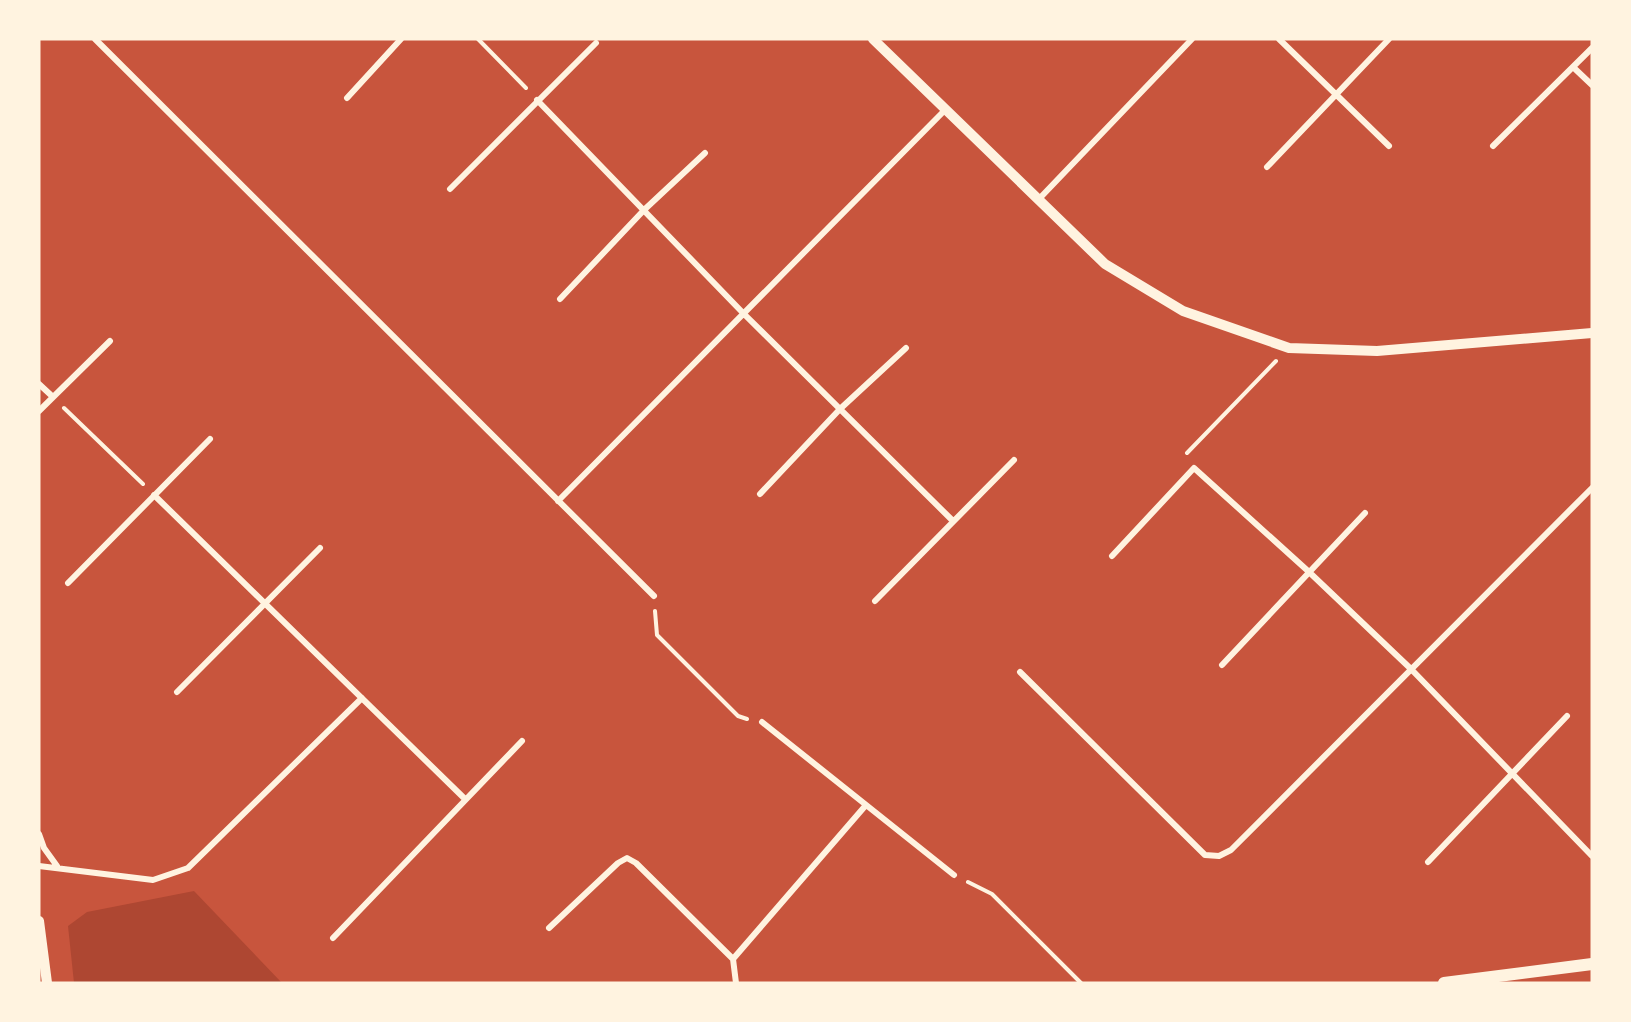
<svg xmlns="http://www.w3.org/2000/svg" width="1631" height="1022" viewBox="0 0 1631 1022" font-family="'Nunito Sans',sans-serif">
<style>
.green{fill:#ae4732}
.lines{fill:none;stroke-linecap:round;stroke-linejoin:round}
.path{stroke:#fff3e0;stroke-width:4}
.minor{stroke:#fff3e0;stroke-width:6}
.tertiary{stroke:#fff3e0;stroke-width:10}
.secondary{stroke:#fff3e0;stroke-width:12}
</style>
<rect width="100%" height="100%" fill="#c8553d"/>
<!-- green -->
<path class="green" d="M194,891L282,983H74L68,926L87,912Z"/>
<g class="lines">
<!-- path -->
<path class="path" d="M478,39L526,88
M64,408L143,484
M1187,453L1276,361
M655,611L657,635L738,716L747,719
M968,882L992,894L1081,983"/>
<!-- minor -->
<path class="minor" d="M95,39L654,596
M1279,39L1389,146
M1573,67L1592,85
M347,98L401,39
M537,100L744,314L952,520
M1493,146L1592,48
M1267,167L1389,39
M450,189L596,43
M1039,199L1192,39
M560,299L644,210L705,153
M39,384L53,397
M39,411L110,341
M760,494L840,409L906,348
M154,495L465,799
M558,501L946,109
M1112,556L1194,468L1308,571L1411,669L1592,856
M68,583L210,439
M875,601L1014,460
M1222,665L1365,513
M1020,672L1205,855L1219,856L1231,850L1592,488
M177,692L320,548
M762,722L954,875
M39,834L44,848L57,866
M1428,862L1567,716
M39,866L153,880L188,868L362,698
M549,928L618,863L627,858L636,863L733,959L866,805
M333,938L522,741
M733,959L736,983"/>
<!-- tertiary -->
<path class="tertiary" d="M873,39L1105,264L1183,311L1289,348L1377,351L1592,333
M39,921L47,983"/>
<!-- secondary -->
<path class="secondary" d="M1444,983L1592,964"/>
</g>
<!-- border -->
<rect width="1631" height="1022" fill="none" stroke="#fff3e0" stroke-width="81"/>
</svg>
